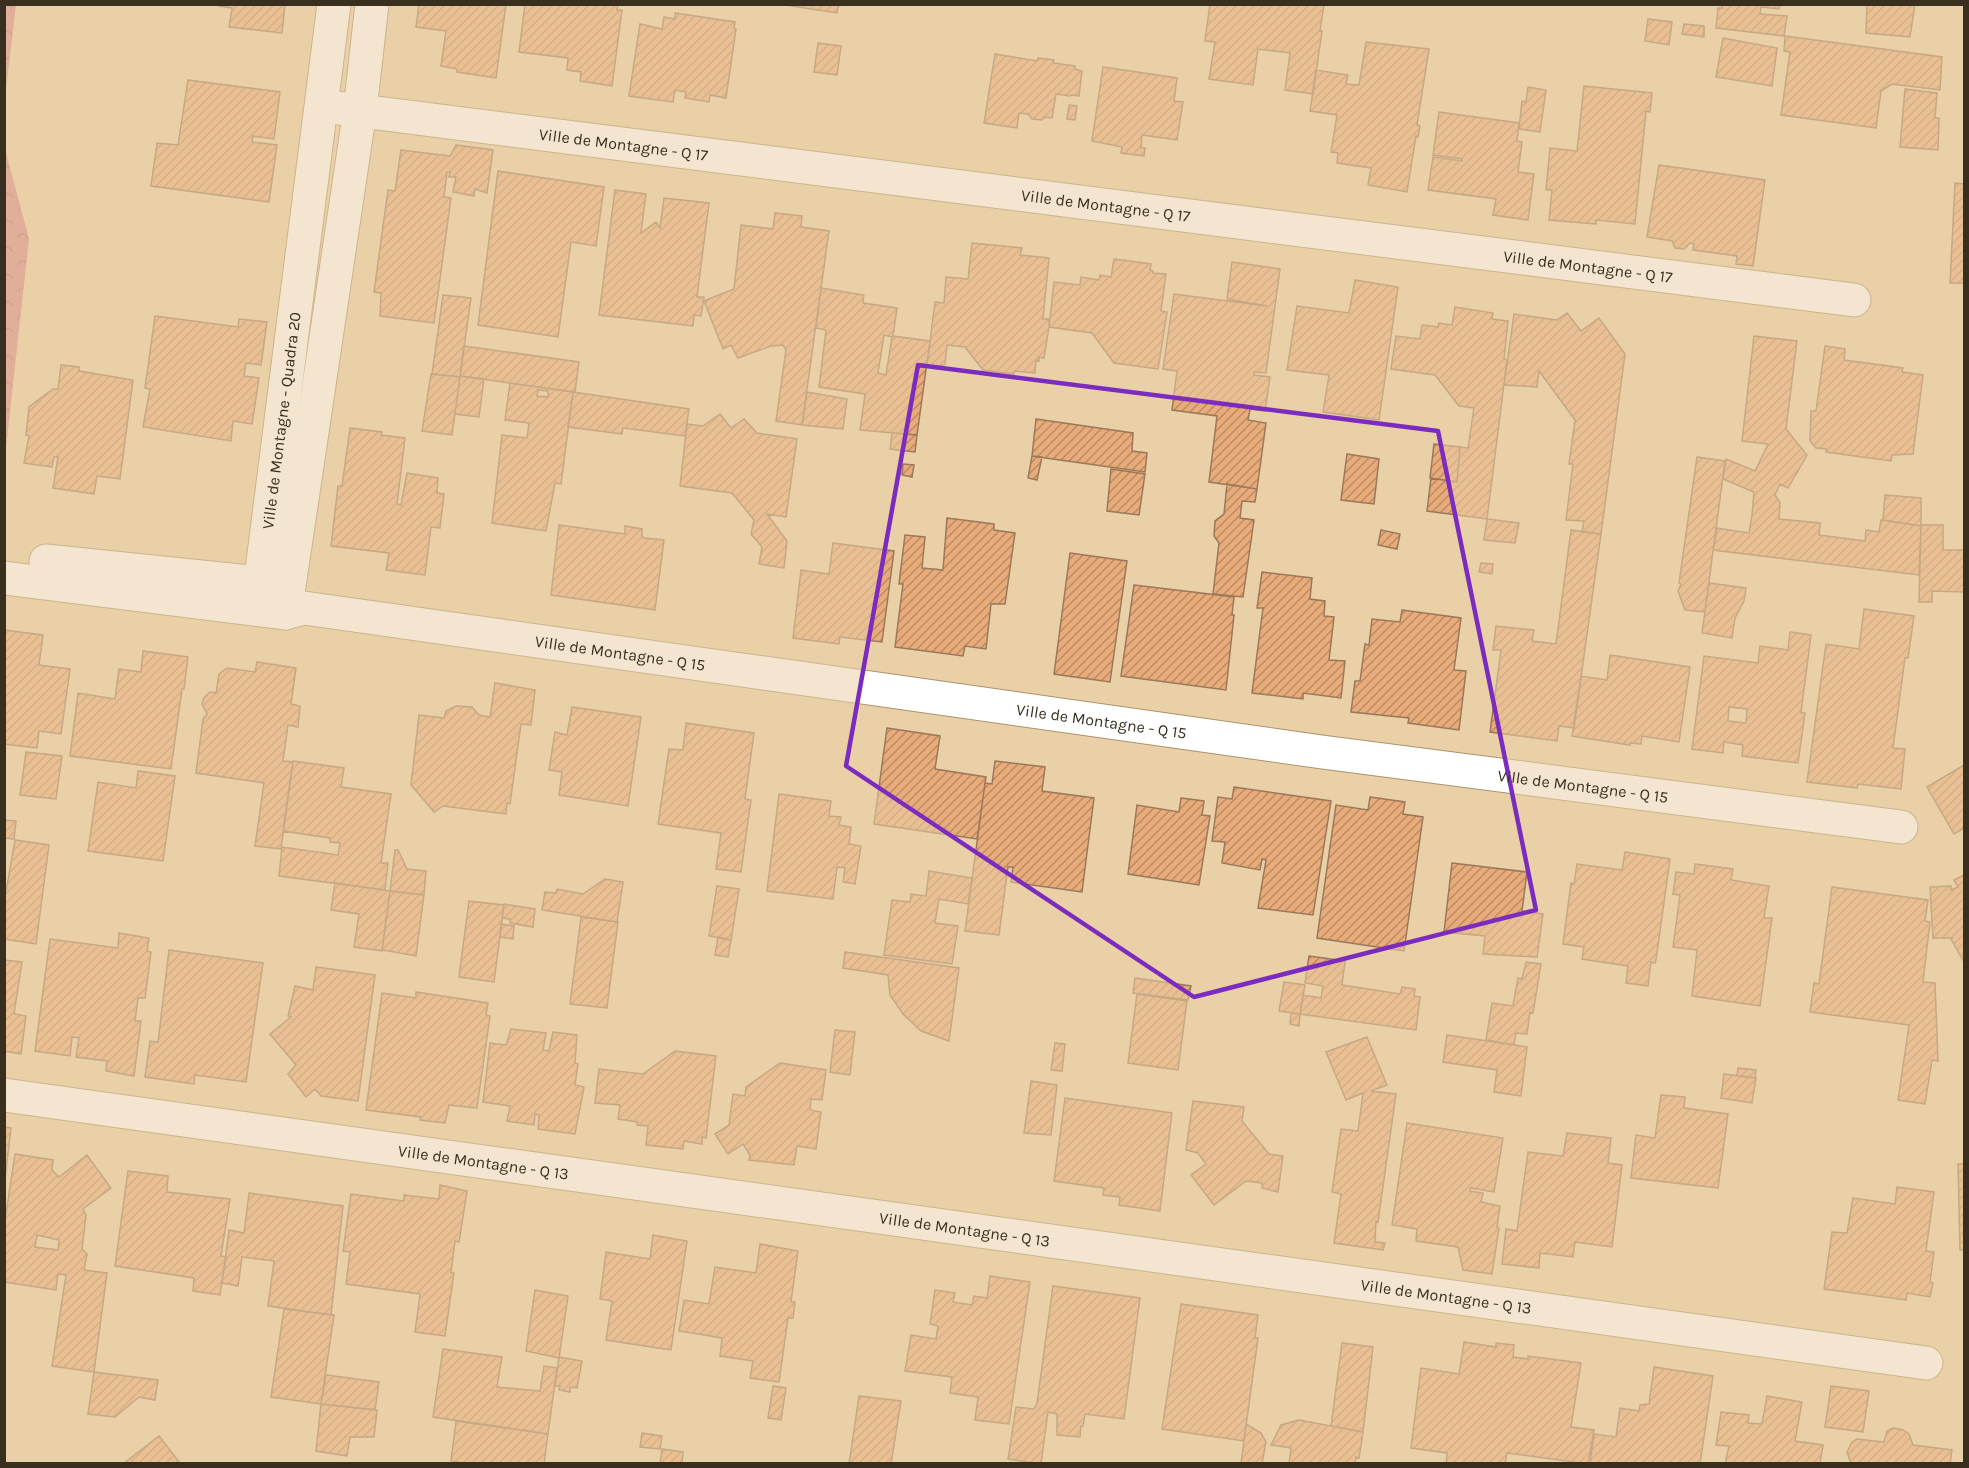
<svg xmlns="http://www.w3.org/2000/svg" width="1969" height="1468" viewBox="0 0 1969 1468" font-family="Karla,sans-serif">
<style>
.forest{fill:url(#forest-crowns)}
.building{fill:url(#building-hatch);stroke:#9c785b;stroke-width:1.5;fill-rule:evenodd}
.lines{fill:none;stroke-linecap:round;stroke-linejoin:round}
.street-casing{stroke:#aa926a;stroke-width:35}
.secondary-casing{stroke:#aa926a;stroke-width:35}
.street{stroke:#fff;stroke-width:33}
.secondary{stroke:#fff;stroke-width:33}
.marked{fill:none;stroke:#7b2cbf;stroke-width:4.5;stroke-linejoin:round}
.labels{text-anchor:middle;dominant-baseline:central;stroke-width:5;stroke-linejoin:round;paint-order:stroke}
.street-label{font-size:16px;fill:#392f1e;stroke:#f7ddb3}
</style>
<defs>
<pattern id="forest-crowns" width="20" height="18" patternUnits="userSpaceOnUse" patternTransform="scale(1.5)"><rect width="20" height="18" fill="#d58687"/><path d="M2 6a3 3 0 1 1 6 0M12 15a3 3 0 1 1 6 0" fill="none" stroke="#ae6e6e"/></pattern>
<pattern id="building-hatch" width="6" height="6" patternUnits="userSpaceOnUse" patternTransform="scale(1.5)"><rect width="6" height="6" fill="#e8ab7a"/><path d="M-1 1l2-2M0 6l6-6M5 7l2-2" fill="none" stroke="#bd8c63"/></pattern>
</defs>
<rect width="100%" height="100%" fill="#ead0a7"/>
<!-- forest -->
<path class="forest" d="M5,4L16,5L5,97L4,5Z
M5,149L29,239L5,457L4,149Z"/>
<!-- building -->
<path class="building" d="M219,4H285L282,33L229,27L232,8L219,6Z
M419,4H506L496,78L457,72V69L441,66L446,31L416,27Z
M525,4H618L617,10H622L612,86L580,81L581,72L567,70L568,58L519,52Z
M779,4H842L838,7L837,13Z
M1210,4H1324L1320,31H1322L1313,94L1285,90L1290,53L1258,49L1253,85L1209,79L1215,42L1205,41Z
M1722,4H1780L1779,9L1761,7L1760,14L1787,16L1784,36L1716,28L1718,8H1722Z
M1867,4H1915L1910,37L1866,33Z
M675,13L735,22L734,28L736,29L726,98L710,95L709,102L685,98L686,92L675,90L673,102L629,96L640,24L662,29L664,17L675,19Z
M1648,19L1672,22L1669,45L1645,41Z
M1684,24L1704,26V37L1682,34Z
M1785,36L1942,57L1940,90L1892,84L1881,91L1876,128L1781,115L1790,52L1784,51Z
M1723,38L1777,48L1772,86L1716,77Z
M1366,42L1429,49L1417,125L1420,126L1418,137L1416,136L1407,192L1368,185L1371,168L1337,163L1338,153L1331,152L1337,115L1310,111L1316,70L1348,75L1346,84L1359,85Z
M818,43L841,46L837,75L814,72Z
M995,54L1037,61L1038,58L1054,60L1053,63L1075,66V69L1082,71L1079,96L1071,95L1070,96L1056,94L1052,118L1045,117L1042,120L1032,119L1028,114L1019,113L1017,128L984,123Z
M1103,67L1177,78L1174,101L1183,102L1177,140L1142,135L1141,148H1145L1144,156L1121,153L1122,147L1092,141Z
M188,80L280,92L274,139L253,136L252,142L277,145L269,202L151,186L157,143L178,145Z
M1584,86L1652,93L1650,112L1646,111L1635,224L1596,220V224L1549,220L1552,190H1546L1550,148L1577,151Z
M1528,87L1546,90L1540,132L1519,129L1522,101L1526,102Z
M1905,89L1937,93L1935,118H1939L1938,150L1900,147Z
M1069,105L1077,106L1075,120L1067,119Z
M1439,112L1519,123L1517,141L1522,142L1518,172L1534,174L1528,220L1493,215L1496,199L1428,190L1433,157L1462,161V159L1433,155Z
M456,145L493,150L487,193L475,189L474,196L453,192L456,177H449L450,172H447L444,197L451,198L434,323L380,316L381,293L374,292L388,190L395,191L401,150L450,156Z
M1659,165L1765,180L1753,266L1736,264L1737,256L1693,250L1694,244L1690,243L1684,249L1675,248L1672,241L1647,237Z
M498,171L604,187L596,246L571,242L558,337L478,325Z
M1955,183L1964,184V283H1950Z
M615,190L646,194L641,233L656,222L660,228L664,198L709,203L697,297H704L701,316L694,315L693,326L599,315Z
M775,213L802,216L801,227L829,231L802,425L776,421L786,350L783,345L771,346L738,358L731,345L723,349L704,301L734,289L741,225L773,229Z
M972,243L1022,248L1020,255L1049,258L1043,319H1049V327L1044,358L1039,357V361L1036,360L1035,373L1014,371V374L983,370L965,347L947,345L945,364L942,366L927,365L935,302L944,303L946,277L968,279Z
M1114,259L1151,264L1150,270L1153,271V273L1166,274L1161,311L1167,312L1158,369L1114,363L1092,333L1049,327L1054,282L1080,285L1081,277L1099,280L1100,275L1111,277Z
M1232,262L1280,269L1266,373L1254,372V375L1270,377L1265,411L1250,409L1248,420L1266,423L1257,489L1209,482L1217,416L1172,410L1177,371L1163,369L1174,294L1267,306L1227,299Z
M1355,280L1398,287L1379,420L1323,412L1329,375L1287,370L1297,306L1349,313Z
M821,288L864,295L863,303L897,308L893,336L930,341L917,435L860,430L865,394L819,387L826,330L816,328ZM884,335L892,337L886,375L878,373Z
M443,295L471,298L460,377L432,374Z
M1455,307L1493,313L1492,319L1508,321L1504,359L1507,360L1487,519L1427,511L1431,478L1457,482L1460,447L1468,448L1474,408L1459,406L1435,375L1391,369L1396,336L1420,339L1422,325L1438,327L1439,323L1452,325Z
M1567,313L1581,331L1599,318L1625,354L1601,534L1582,532L1584,521L1566,520L1573,464H1569L1575,420L1539,371L1537,387L1504,385L1514,314L1557,320Z
M155,316L238,327L239,319L267,322L261,365L246,363L244,376L259,378L252,424L233,421L231,441L143,427L150,389L145,388Z
M1754,336L1797,341L1786,429L1807,455L1788,488L1780,484L1775,495L1780,503L1779,519L1820,523L1819,535L1865,541L1866,530L1879,532L1881,520L1921,526L1919,575L1713,550L1717,528L1749,533L1752,515L1754,492L1723,479L1726,459L1755,471L1768,444L1742,441Z
M464,346L579,362L575,392L460,376Z
M1825,346L1845,349L1844,360L1903,368L1902,372L1923,375L1913,454L1892,455L1891,461L1826,452V449L1816,448L1810,441L1811,411H1816Z
M61,365L79,367V371L133,380L120,479L97,476L94,494L53,488L58,457H54L52,467L24,463L29,436L26,435L29,407L53,389H58Z
M431,374L460,377L452,435L422,431Z
M460,376L484,379L479,417L455,414Z
M510,383L573,392L561,484L555,483L546,531L492,523L502,435L527,438L529,423L505,420ZM538,390L548,391V397L537,396Z
M573,392L689,409L685,436L623,428L622,434L568,427Z
M807,392L847,399L843,429L802,425Z
M720,414L731,428L744,419L757,433L797,439L786,517L767,514L787,541L784,568L759,564L762,547L751,534L754,520L732,493L680,486L687,424L703,426Z
M1036,419L1133,433L1132,451L1147,453L1145,472L1032,456Z
M350,428L382,432L381,435L405,438L397,504L401,505L407,473L438,478L437,493L444,494L440,528L431,527L425,575L386,570L389,553L331,546L338,486H342Z
M892,433L917,435L915,452L890,449Z
M1434,444L1460,447L1457,482L1430,478Z
M1347,454L1379,459L1374,504L1341,500Z
M1032,456L1042,457L1037,480L1028,478Z
M1697,457L1725,461L1705,612L1685,610L1678,591L1681,584L1679,583Z
M903,464L914,465L912,477L902,475Z
M1111,469L1145,474L1139,515L1107,511Z
M1227,484L1257,489L1255,502L1242,501L1240,518L1254,520L1243,597L1213,594L1219,543L1214,536L1215,521L1224,514Z
M1885,495L1921,498V526L1883,520Z
M947,518L994,524V530L1015,533L1005,604H991L986,649L965,646L963,656L895,647L903,584H899L905,535L925,537L922,568L943,570Z
M1487,519L1519,523L1515,543L1484,540Z
M559,525L625,534V526L642,529V536L644,538L664,540L655,610L551,595Z
M1921,525H1943V550H1964V592L1932,591V602H1919Z
M1381,530L1400,534L1397,549L1378,545Z
M1571,530L1601,534L1574,728L1559,726L1557,741L1490,732L1501,650H1493L1496,626L1534,630L1532,641L1556,644Z
M833,543L894,551L882,642L840,637L839,644L793,638L801,570L829,574Z
M1070,553L1127,561L1110,682L1054,674Z
M1481,563L1493,564L1492,574L1479,572Z
M1262,572L1312,578L1310,599L1325,601L1324,616L1334,617L1329,660L1345,661L1341,698L1303,693V699L1252,693L1263,608H1257Z
M1709,583L1746,588L1744,601L1735,618L1732,638L1702,633Z
M1134,585L1234,597L1232,615H1234L1226,690L1121,676Z
M1864,609L1914,616L1908,658H1905L1893,748L1905,749L1901,789L1858,784L1857,788L1807,782L1826,644L1859,649Z
M1402,610L1461,618L1454,670L1466,671L1459,730L1408,723L1409,718L1351,712L1355,681H1360L1365,644L1369,645L1372,619L1400,622Z
M4,630L43,635L39,665L70,669L61,734L39,731L37,748L4,744Z
M1790,632L1811,635L1801,713H1805L1798,763L1742,756L1743,745L1724,742L1723,753L1692,749L1704,656L1758,663L1760,646L1788,650ZM1729,707L1747,709L1746,723L1728,721Z
M143,651L188,657L184,689H182L171,769L70,756L78,693L115,699L119,669L141,672Z
M1610,655L1690,667L1679,742L1642,736L1641,744L1630,743V745L1572,736L1581,676L1607,680Z
M257,662L296,668L291,704L300,706L298,727L288,725L283,761L293,762L281,849L255,846L264,783L196,773L203,719L207,714L202,704L204,698L210,692L216,693L219,674L227,668L255,672Z
M495,683L535,690L531,725L521,724L510,804L507,803L506,814L443,806L434,812L411,785L419,715L444,718L446,711L456,706L472,707L479,715L490,717Z
M572,707L641,717L628,806L559,795L562,772L549,770L555,732L567,735Z
M686,723L754,733L745,799L751,800L741,872L716,869L721,833L658,824L669,749L683,750Z
M887,728L940,736L935,769L986,777L977,839L874,824Z
M26,752L62,756L56,799L20,795Z
M293,761L344,768L341,787L391,794L381,863H388L385,890L279,876L282,847L338,855L340,843L330,842V838L283,831Z
M995,761L1045,767L1042,791L1094,798L1082,892L1011,882L1013,867H1008L999,935L965,931L985,783L992,784Z
M1964,765V828L1954,834L1927,787Z
M138,771L175,776L163,861L88,851L98,782L136,788Z
M1234,787L1331,801L1313,915L1258,908L1266,860L1262,859L1260,870L1222,863L1225,842L1212,841L1218,797L1232,799Z
M779,794L831,801L829,816L841,817L839,825L851,827L849,844L861,846L855,884L843,882L845,868L837,867L833,899L767,891Z
M1370,797L1405,802L1403,814L1423,817L1404,951L1317,938L1336,805L1368,810Z
M1181,798L1204,801L1202,815L1210,816L1199,885L1128,874L1137,805L1179,812Z
M4,820L16,821L14,839L4,838Z
M15,840L49,845L36,944L4,939V903Z
M395,850H398L407,869L426,871L424,895L390,891Z
M1625,852L1670,859L1656,960L1655,963L1651,962L1648,986L1626,983L1628,966L1582,959L1584,947L1563,944L1571,883L1574,884L1577,864L1622,870Z
M1452,863L1527,872L1522,911L1543,914L1537,957L1483,954L1485,936L1444,932Z
M1695,864L1733,869L1731,880L1769,886L1764,918H1772L1760,1006L1692,996L1697,950L1673,947L1680,895L1673,894L1676,872L1694,874Z
M929,871L972,878L968,904L939,899L935,923L958,926L952,964L884,955L892,900L910,902L911,894L926,896Z
M1964,875V962L1951,939L1953,938H1933L1930,887L1951,886V890L1958,887L1954,880Z
M605,879L623,882L617,922L542,910L545,892L556,893L557,889L583,894Z
M335,883L390,891L382,951L354,947L359,914L331,910Z
M717,886L739,889L731,940L709,936Z
M1832,887L1928,900L1925,921L1930,922L1923,982L1935,983L1938,1061L1932,1060L1925,1104L1898,1100L1909,1025L1810,1012L1814,983L1819,984Z
M390,891L424,895L416,956L382,950Z
M469,901L504,905L494,982L459,977Z
M504,904L535,909L533,927L510,923V919L502,918Z
M581,917L618,922L607,1008L570,1004Z
M501,924L514,926L513,939L500,937Z
M119,933L149,938L147,951L151,952L145,998H138L135,1021H141L134,1076L106,1071L107,1061L76,1057L79,1038L72,1037L70,1056L35,1051L50,939L118,948Z
M718,937L731,940L728,957L715,955Z
M169,950L263,963L246,1082L195,1075L194,1084L145,1077L150,1041L158,1042Z
M845,952L959,968L949,1041L921,1031L903,1014L890,995L888,975L843,968Z
M1309,956L1345,961L1342,985L1400,994L1402,987L1415,989L1414,996L1420,997L1416,1030L1300,1014L1303,995L1321,998L1323,986L1305,983Z
M4,960L22,962L14,1014L26,1016L21,1054L4,1051Z
M1526,962L1541,964L1533,1013L1530,1012L1527,1034L1516,1033L1514,1045L1486,1040L1492,1003L1513,1006L1518,978L1522,979Z
M316,967L375,975L358,1101L321,1096L315,1089L306,1097L288,1074L296,1065L270,1034L291,1017L288,1016L295,986L313,990Z
M1135,978L1191,986L1188,1000L1133,993Z
M1284,982L1305,985L1300,1014L1279,1011Z
M416,992L488,1003L486,1015L490,1016L477,1108L449,1105L445,1123L420,1120L421,1117L366,1110L382,993L416,998Z
M1137,994L1187,1001L1178,1070L1128,1063Z
M1291,1013L1300,1014L1299,1026L1290,1024Z
M511,1029L546,1033L543,1050L549,1051L553,1032L577,1035L575,1063L578,1064L575,1085L584,1087L575,1134L538,1129L539,1115L535,1114L534,1125L507,1121L510,1106L483,1102L490,1043L506,1045Z
M835,1030L855,1032L850,1075L830,1072Z
M1447,1035L1527,1047L1521,1096L1494,1092L1497,1070L1443,1062Z
M1367,1037L1387,1085L1371,1091L1396,1094L1378,1222L1376,1221L1375,1242L1385,1243L1383,1250L1334,1243L1341,1194L1332,1192L1341,1129L1358,1131L1363,1093L1346,1100L1326,1052Z
M1055,1043L1065,1044L1062,1071L1051,1070Z
M675,1051L716,1056L706,1138L702,1137V1144L684,1141L683,1149L646,1145L648,1126L637,1125L638,1122L618,1119L620,1105L595,1103L599,1069L643,1074Z
M780,1063L826,1070L822,1100L811,1099L810,1110L821,1112L816,1149L797,1146L794,1165L749,1160L750,1155L743,1144L728,1154L715,1134L729,1125L733,1094L745,1096L746,1087Z
M1738,1068L1756,1070L1755,1078L1737,1076Z
M1724,1074L1756,1078L1752,1103L1721,1098Z
M1031,1081L1057,1085L1051,1135L1024,1133Z
M1661,1095L1685,1097L1684,1108L1728,1114L1718,1188L1631,1178L1636,1135L1655,1138Z
M1065,1098L1172,1113L1160,1211L1119,1205L1120,1197L1103,1195L1104,1188L1054,1181Z
M1193,1101L1244,1107L1242,1121L1269,1154L1283,1156L1278,1192L1262,1188V1183L1246,1181L1214,1205L1191,1175L1206,1164L1198,1153L1186,1150Z
M1407,1123L1503,1138L1494,1192L1470,1188V1191L1483,1193L1481,1202L1500,1206L1497,1227L1499,1228L1492,1274L1463,1270L1458,1247L1416,1241L1417,1229L1392,1225Z
M4,1127L11,1128L5,1179H4Z
M1567,1133L1611,1138L1608,1163L1622,1165L1612,1247L1575,1242L1573,1257L1540,1253L1539,1268L1502,1264L1506,1229L1517,1231L1528,1152L1563,1156Z
M15,1154L53,1160L52,1170L59,1177L87,1155L111,1188L83,1209L86,1215L82,1249L87,1254L84,1270L107,1273L94,1372L52,1366L66,1275L58,1274L56,1290L4,1282V1227ZM37,1235L59,1240L58,1250L35,1247Z
M1958,1164H1964V1250H1960Z
M128,1171L168,1176L167,1192L230,1199L221,1256L226,1257L220,1295L193,1291L194,1278L115,1266Z
M440,1185L467,1191L459,1242L455,1241L451,1273H454L445,1336L415,1332L420,1294L346,1284L350,1252L343,1251L351,1194L404,1201V1195L439,1199Z
M1897,1187L1934,1192L1926,1251L1934,1252L1930,1282L1933,1283L1930,1297L1907,1293L1906,1300L1824,1289L1832,1232L1847,1233L1853,1198L1895,1204Z
M249,1193L343,1206L331,1315L268,1306L274,1261L242,1257L238,1286L222,1283L229,1230L244,1233Z
M653,1235L687,1241L671,1350L606,1340L612,1301L600,1299L606,1252L650,1259Z
M760,1244L798,1251L791,1302H795L793,1318H788L779,1382L750,1378L753,1361L720,1356L722,1338L679,1331L684,1300L709,1304L715,1267L756,1273Z
M990,1276L1030,1282L1009,1424L975,1420L978,1397L950,1393L952,1377L905,1371L911,1335L936,1339L938,1326L930,1324L935,1290L955,1293L953,1302L972,1305L974,1296L987,1298Z
M1053,1286L1140,1298L1124,1419L1085,1414L1083,1426H1081L1080,1437L1057,1435V1414L1048,1412L1041,1464L1008,1459L1016,1407L1034,1409L1037,1403Z
M535,1290L568,1296L559,1358L526,1351Z
M1181,1304L1258,1315L1255,1338H1258L1244,1441L1162,1429Z
M284,1309L334,1315L321,1404L271,1397Z
M1464,1342L1496,1347V1343L1514,1345L1513,1357L1528,1359V1356L1581,1363L1571,1427L1594,1430L1588,1464L1507,1453L1505,1464H1446L1447,1453L1411,1448L1421,1368L1459,1374Z
M1342,1343L1373,1347L1363,1432L1331,1426Z
M443,1349L502,1357L497,1387L540,1391L544,1366L557,1368L548,1434L433,1417Z
M559,1357L582,1361L577,1388L570,1387V1392L559,1390L560,1386H555Z
M1654,1367L1713,1376L1700,1464H1590L1594,1434L1616,1437L1620,1408L1639,1411L1640,1405L1649,1404Z
M94,1372L158,1380L155,1400L139,1397L115,1417L88,1414Z
M326,1375L379,1382L375,1410L321,1404Z
M773,1386L786,1388L781,1420L768,1418Z
M1831,1386L1869,1391L1863,1432L1825,1427Z
M859,1396L901,1401L891,1464H849Z
M1767,1396L1802,1402L1795,1441L1823,1445L1820,1464H1725L1729,1446L1716,1445L1721,1412L1749,1415L1748,1423L1762,1424Z
M321,1404L377,1410L374,1437H350L347,1456L316,1451Z
M1299,1420L1363,1432L1359,1458L1356,1457L1355,1464H1289L1291,1448L1271,1445L1281,1425Z
M456,1421L548,1434L544,1464H469L451,1461Z
M1246,1424L1261,1433L1266,1442L1262,1464H1241Z
M1893,1428L1903,1430L1909,1434L1913,1445L1952,1450L1950,1464L1851,1463L1847,1452L1852,1442L1857,1439L1884,1442L1887,1431Z
M642,1433L662,1436L660,1449L640,1447Z
M159,1436L180,1463L123,1464Z
M662,1449L683,1452L682,1464H660Z"/>
<g class="lines">
<!-- street casing -->
<g class="street-casing">
<g id="street">
<path id="s1" d="M322,106L1854,300"/>
<path id="s2" d="M285,613L304,608L1322,752L1901,827"/>
<path id="s3" d="M4,1095L1926,1363"/>
</g>
</g>
<!-- secondary casing -->
<g class="secondary-casing">
<g id="secondary">
<path d="M46,561L259,583L280,591"/>
<path d="M4,578L285,613L360,110L372,4"/>
<path id="s4" d="M257,609L334,4"/>
</g>
</g>
<!-- street -->
<use href="#street" class="street"/>
<!-- secondary -->
<use href="#secondary" class="secondary"/>
</g>
<!-- marked area -->
<path d="M0 0H1969V1468H0ZM918,365L1438,431L1536,910L1194,997L846,766Z" fill="#ead0a7" fill-opacity=".55" fill-rule="evenodd"/>
<path class="marked" d="M918,365L1438,431L1536,910L1194,997L846,766Z"/>
<g class="labels">
<!-- street labels -->
<g class="street-label">
<text stroke="none"><textPath href="#s1" startOffset="304">Ville de Montagne - Q 17</textPath></text>
<text stroke="none"><textPath href="#s1" startOffset="790">Ville de Montagne - Q 17</textPath></text>
<text stroke="none"><textPath href="#s1" startOffset="1276">Ville de Montagne - Q 17</textPath></text>
<text stroke="none"><textPath href="#s4" startOffset="190">Ville de Montagne - Quadra 20</textPath></text>
<text stroke="none"><textPath href="#s2" startOffset="339">Ville de Montagne - Q 15</textPath></text>
<text stroke="none"><textPath href="#s2" startOffset="825">Ville de Montagne - Q 15</textPath></text>
<text stroke="none"><textPath href="#s2" startOffset="1311">Ville de Montagne - Q 15</textPath></text>
<text stroke="none"><textPath href="#s3" startOffset="484">Ville de Montagne - Q 13</textPath></text>
<text stroke="none"><textPath href="#s3" startOffset="970">Ville de Montagne - Q 13</textPath></text>
<text stroke="none"><textPath href="#s3" startOffset="1456">Ville de Montagne - Q 13</textPath></text>
</g>
</g>
<!-- border -->
<rect width="1969" height="1468" fill="none" stroke="#392f1e" stroke-width="12"/>
</svg>
